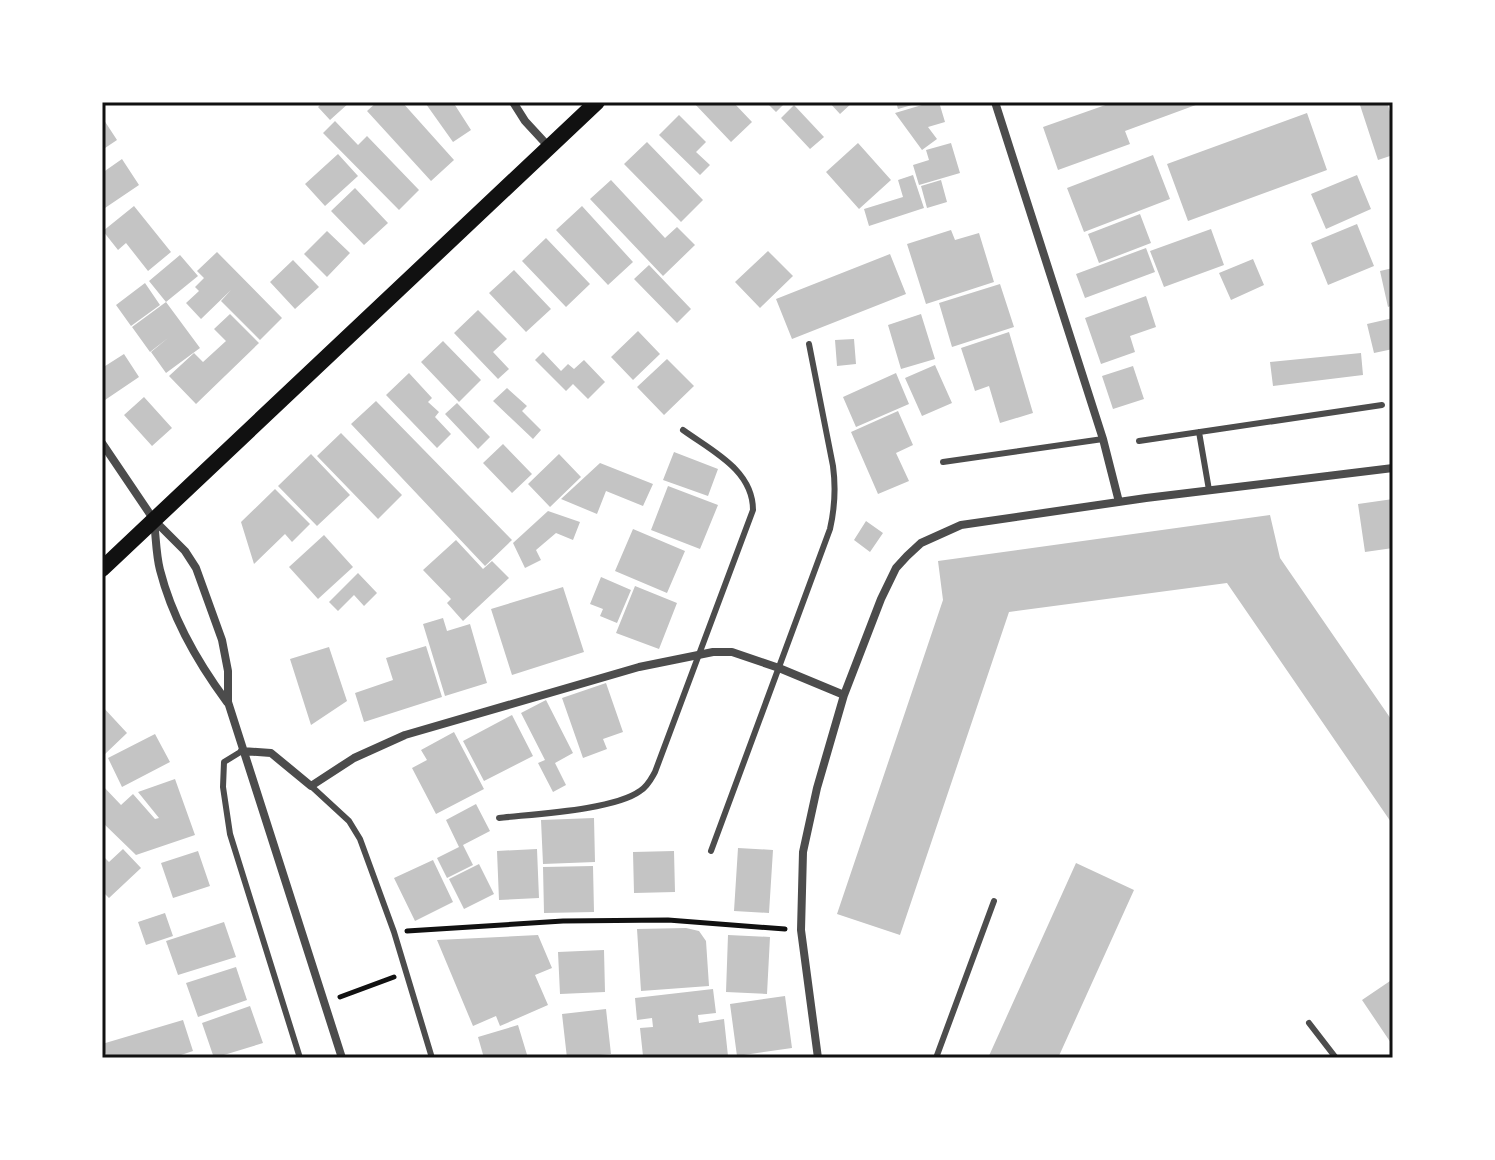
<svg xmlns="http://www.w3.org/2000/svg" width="1495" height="1160" viewBox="0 0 1495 1160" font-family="Georgia,serif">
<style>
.building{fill:#c4c4c4}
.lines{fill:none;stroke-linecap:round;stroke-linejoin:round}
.path{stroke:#111;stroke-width:5}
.service{stroke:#4c4c4c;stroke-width:6}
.minor{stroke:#4c4c4c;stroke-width:8}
.secondary{stroke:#111;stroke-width:16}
.neatline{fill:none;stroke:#111;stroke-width:3}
</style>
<rect width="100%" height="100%" fill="#fff"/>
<!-- building -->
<path class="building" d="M323,102H350L330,120L318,107Z
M377,102H402L454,160L431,181L367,111Z
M430,102H453L471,130L453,142L426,104Z
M693,102H733L752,122L731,142Z
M766,102H786L776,112Z
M829,102H853L840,114Z
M896,102H919V103L898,109Z
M932,102H939L945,122L928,127L937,139L922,150L895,113Z
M1114,102H1204L1125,131L1130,144L1058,170L1043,127Z
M1359,102H1387L1393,121V155L1378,160Z
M794,105L824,137L810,149L781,118Z
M1307,113L1327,170L1188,221L1167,164Z
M679,115L706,142L696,152L710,165L700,175L659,135Z
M102,117L117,140L102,150Z
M335,121L358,145L367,136L419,190L399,210L323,133Z
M647,142L703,200L681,222L624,164Z
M858,143L891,180L859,209L826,172Z
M951,143L960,173L919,185L913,165L929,160L926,150Z
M338,154L358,176L325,206L305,184Z
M1153,155L1170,199L1084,232L1067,188Z
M122,159L139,185L102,210V173Z
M913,175L924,208L869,226L864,209L903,197L898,180Z
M1357,175L1371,209L1326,229L1311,194Z
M611,180L665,238L677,227L695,245L663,276L590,199Z
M941,180L947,202L927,208L921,186Z
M355,188L388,223L364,245L331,211Z
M134,206L171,252L148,271L126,243L118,250L103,231Z
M582,206L633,262L608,285L556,230Z
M1140,214L1151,243L1099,263L1088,234Z
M1357,224L1374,266L1328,285L1311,243Z
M1211,229L1224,265L1164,287L1150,251Z
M951,230L955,240L979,233L994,282L926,304L907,244Z
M327,231L350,253L327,277L304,254Z
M546,238L590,284L566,307L522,261Z
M1146,248L1155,272L1085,298L1076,274Z
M768,251L793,276L760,308L735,282Z
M217,252L282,318L260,340L221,301L231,290L201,319L186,303L199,291L195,287L204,278L197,271Z
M890,254L906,294L792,339L776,299Z
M180,255L198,276L166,302L200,348L166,373L151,352L168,338L150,352L132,327L166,302L149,281Z
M1253,259L1264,285L1231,300L1219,273Z
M293,260L319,287L295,309L270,282Z
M649,265L691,309L677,323L634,279Z
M1393,268V305L1388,307L1380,271Z
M514,270L551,309L526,332L489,293Z
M145,283L160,305L131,326L116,305Z
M1000,284L1014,327L952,347L939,303Z
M1146,296L1156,327L1130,336L1135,352L1101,364L1085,318Z
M478,310L507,339L493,352L509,369L498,379L454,333Z
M230,314L259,343L196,404L169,376L194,353L203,362L226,341L214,329Z
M921,314L935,359L901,369L888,325Z
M1393,318V349L1374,353L1367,324Z
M638,331L660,354L633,380L611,357Z
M1009,332L1033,413L1000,423L989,386L975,391L961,348Z
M854,339L856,364L837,366L835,340Z
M443,341L481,380L459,402L421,362Z
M543,352L561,371L568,364L574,369L584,360L605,382L588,399L573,384L566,391L535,360Z
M1361,353L1363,375L1273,386L1270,362Z
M124,354L139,377L105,400L102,396V368Z
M667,359L694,386L664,415L637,387Z
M935,365L952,403L922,416L905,378Z
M1133,366L1144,399L1113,409L1102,376Z
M409,373L432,398L428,402L439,412L435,417L451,434L437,448L386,395Z
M896,373L909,404L856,427L843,397Z
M507,388L527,406L522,411L541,430L533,439L493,401Z
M144,397L172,428L152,446L124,415Z
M376,401L512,540L485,566L351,424Z
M457,403L490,437L478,449L445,414Z
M898,411L913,445L896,453L909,481L878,494L851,432Z
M341,433L402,495L378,519L317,456Z
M503,444L532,474L512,493L483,463Z
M674,452L718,469L708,496L663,480Z
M311,454L350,495L317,526L278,486Z
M559,454L581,477L550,507L528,484Z
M600,463L653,484L643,506L606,491L597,514L561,499Z
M668,486L718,505L700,549L651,530Z
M275,489L310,524L292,542L285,534L254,564L241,522Z
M1393,499V548L1365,552L1358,504Z
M548,511L580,522L573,540L556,533L536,550L541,560L525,568L513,543Z
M1270,515L1280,558L1393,722V825L1227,583L1009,612L900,935L837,914L943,600L938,561Z
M866,521L883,533L870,552L854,540Z
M633,529L685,551L667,593L615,571Z
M324,535L353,567L318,599L289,567Z
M456,540L483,569L492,561L509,578L463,621L447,603L451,599L423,570Z
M358,573L377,593L364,606L354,595L338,611L329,602Z
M601,577L631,590L617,623L600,616L603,609L590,604Z
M635,586L677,603L659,649L616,633Z
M563,587L584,652L512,675L491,609Z
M443,618L447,631L470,624L487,683L445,696L423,624Z
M426,646L442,697L364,722L355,693L393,680L386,658Z
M329,647L347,701L311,725L290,659Z
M606,683L623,732L603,739L607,749L583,758L562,698Z
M546,700L573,753L555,763L566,785L553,792L538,763L545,760L521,713Z
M102,706L127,733L104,755L102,753Z
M512,715L533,756L484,781L463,741Z
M454,732L484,789L436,814L412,768L427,760L421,750Z
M155,734L170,762L122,787L108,758Z
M175,779L195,835L136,855L102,822V785L121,805L133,794L155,819L159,818L138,792Z
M476,804L490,831L463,845L473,865L447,878L437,858L459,847L446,820Z
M594,818L595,862L543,864L541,820Z
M738,848L773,850L769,913L734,911Z
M123,849L141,868L109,898L102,891V855L109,862Z
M537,849L539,898L499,900L497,851Z
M198,851L210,886L173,898L161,863Z
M674,851L675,892L634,893L633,852Z
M433,860L453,902L415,921L394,878Z
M1076,863L1134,890L1058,1058H988Z
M479,864L494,894L464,909L449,879Z
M593,866L594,912L544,913L543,867Z
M165,913L173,936L146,945L138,922Z
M224,922L236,957L178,975L166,941Z
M686,928L699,931L706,941L709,986L641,991L637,929Z
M538,935L552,968L535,975L548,1005L500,1026L496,1016L473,1026L437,940Z
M728,935L770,937L767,994L726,992Z
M604,950L605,992L560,994L558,952Z
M236,967L247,1000L198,1017L186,983Z
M1393,979V1046L1362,1000Z
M713,989L716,1013L698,1015L699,1023L724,1019L728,1056H643L640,1028L653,1027L652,1018L637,1020L635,998Z
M785,996L792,1048L737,1056L730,1004Z
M250,1006L263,1043L214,1058L202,1023Z
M606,1009L611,1054L567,1058L562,1014Z
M183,1020L193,1051L172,1058H107L102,1044Z
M518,1025L528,1058H484L478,1037Z"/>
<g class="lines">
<!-- path -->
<path class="path" d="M407,931L563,921L668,920L785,929
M340,997L394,977"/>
<!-- service -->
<path class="service" d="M1199,432L1209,490
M1139,441L1382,405
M943,462L1103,439
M242,751L224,762L223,787L230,834L300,1058
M311,786L349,821L360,839L394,932L432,1058
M499,818C534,814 614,810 640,791C648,786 651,779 655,772L753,510C753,470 712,451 683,430
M711,851L830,529C835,507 836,488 833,466L809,344
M1309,1023L1336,1058
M936,1058L994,901"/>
<!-- minor -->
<path class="minor" d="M513,102L525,121L549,147
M995,102L1103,439L1119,502
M102,443L154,520L185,551L196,568L222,640L228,671V702L342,1058
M154,521C156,537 156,555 160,570C172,617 198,663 227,702
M242,751L271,753L311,786L354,758L405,735L639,667L713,652H732L779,668L844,695
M818,1058L801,930L803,852L817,788L844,695L881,599L896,568L907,556L921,543L961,525L1146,498L1393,468"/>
<!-- secondary -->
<path class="secondary" d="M102,569L597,102"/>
</g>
<!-- border -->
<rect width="1495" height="1160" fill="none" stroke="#ffffff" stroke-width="208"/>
<rect x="104" y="104" width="1287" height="952" class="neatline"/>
</svg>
